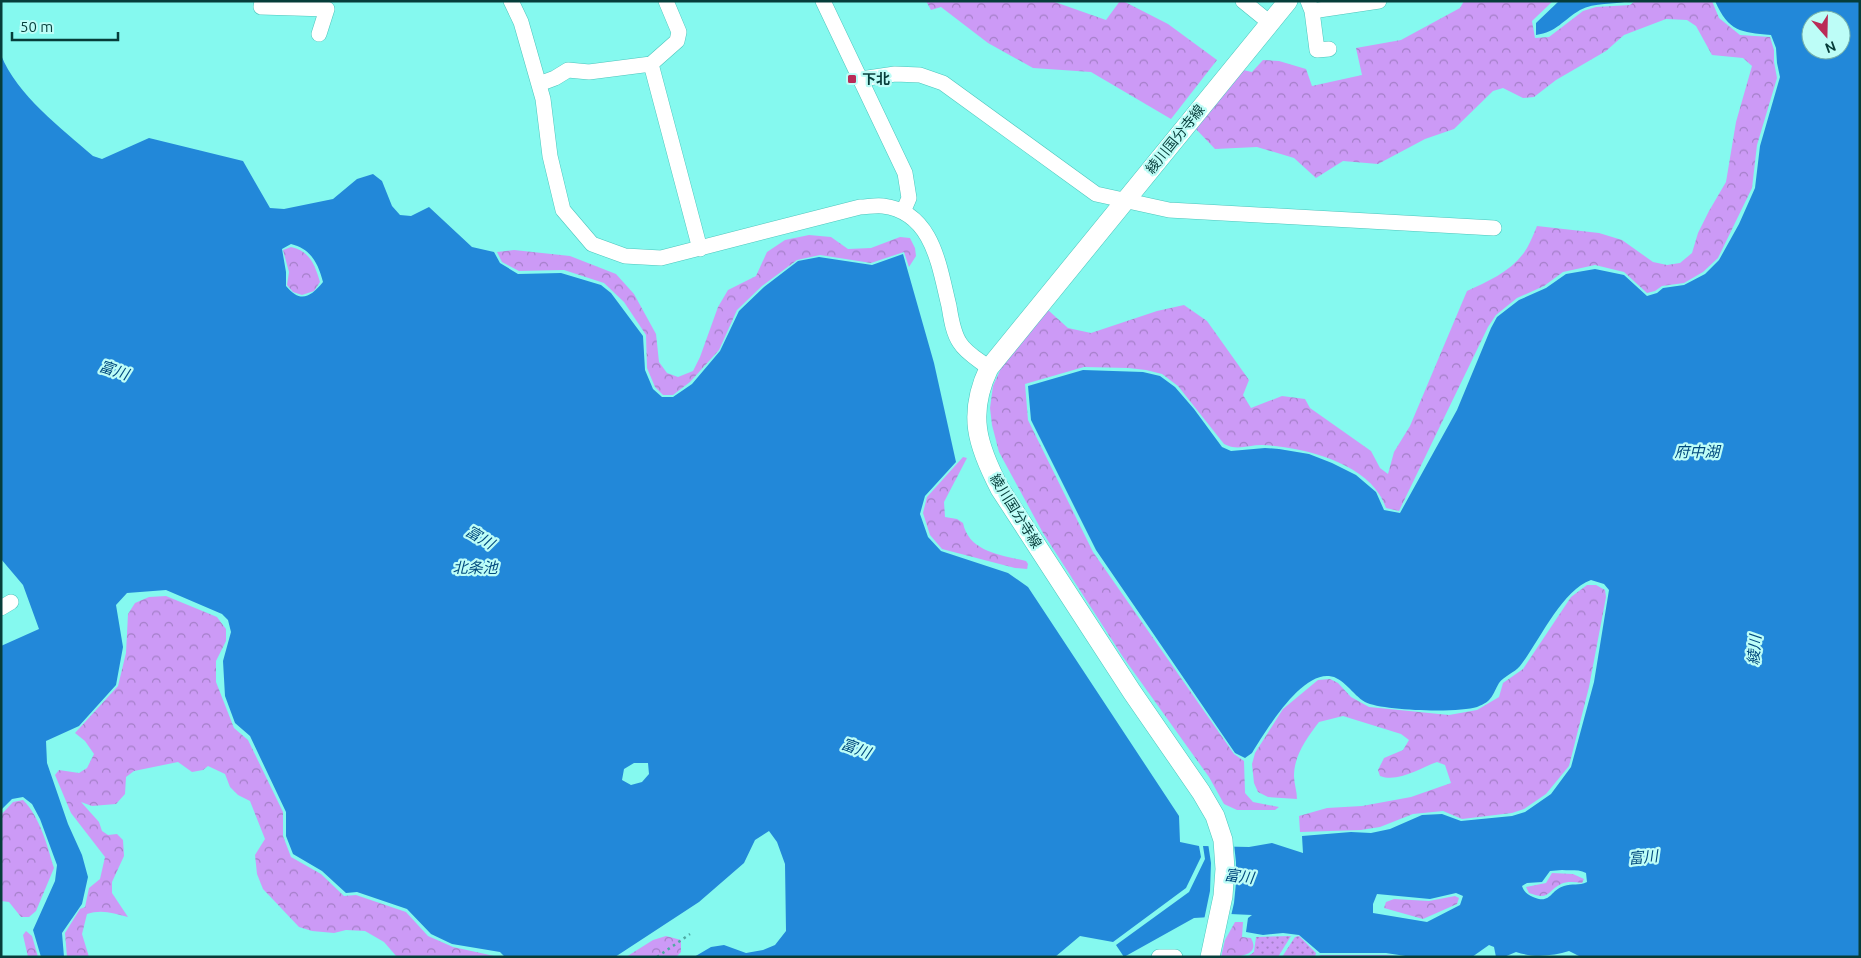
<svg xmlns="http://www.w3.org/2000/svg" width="1861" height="958" viewBox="0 0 1861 958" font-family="Ubuntu,'Noto Sans JP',sans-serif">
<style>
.grass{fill:url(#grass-dots)}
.forest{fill:url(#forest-crowns)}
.water{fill:#2288d9;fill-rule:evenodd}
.pier{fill:#85f9ef}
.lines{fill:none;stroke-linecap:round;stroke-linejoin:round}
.minor-casing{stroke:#4dc5bc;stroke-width:16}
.major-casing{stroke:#4dc5bc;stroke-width:20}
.path{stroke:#4fa9a2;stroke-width:2.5;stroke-dasharray:2.5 4;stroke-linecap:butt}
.minor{stroke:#fff;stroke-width:15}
.major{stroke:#fff;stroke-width:19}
.poi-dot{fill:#ba2b57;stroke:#bdfdf7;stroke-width:2}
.labels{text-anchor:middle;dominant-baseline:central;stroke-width:4.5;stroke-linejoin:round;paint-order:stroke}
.poi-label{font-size:14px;font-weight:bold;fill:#063d3a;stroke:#bdfdf7;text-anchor:start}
.street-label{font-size:14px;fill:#063d3a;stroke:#bdfdf7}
.water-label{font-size:15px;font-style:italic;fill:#00497e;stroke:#bdfdf7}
</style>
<defs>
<pattern id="grass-dots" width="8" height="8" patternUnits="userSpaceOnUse" patternTransform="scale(1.25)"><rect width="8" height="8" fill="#cc9af6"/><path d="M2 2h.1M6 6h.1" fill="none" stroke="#a47fc8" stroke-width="1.8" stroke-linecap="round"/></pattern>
<pattern id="forest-crowns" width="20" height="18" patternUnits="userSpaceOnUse" patternTransform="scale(1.25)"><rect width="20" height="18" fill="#cc9af6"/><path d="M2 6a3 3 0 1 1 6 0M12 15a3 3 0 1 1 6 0" fill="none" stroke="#a47fc8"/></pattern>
</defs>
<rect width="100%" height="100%" fill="#85f9ef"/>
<!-- grass -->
<path class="grass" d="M1291,936L1278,957H1247L1254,952L1256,937Z
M1299,936L1316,953L1315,957H1282L1295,937Z"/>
<!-- forest -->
<path class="forest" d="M926,1H1052L1106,20L1120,1H1123L1168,24L1217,60L1171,119L1091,72L1033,68L988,43L941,7L931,10Z
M1464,1H1553L1532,21L1535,38L1549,37L1583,11L1596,7L1630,5L1635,1H1712L1719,18L1740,35L1770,37L1774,50V62L1777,78L1757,145L1752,188L1718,258L1703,272L1684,283L1662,286L1655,291L1647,293L1624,272L1595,265L1563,272L1544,286L1517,298L1496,315L1488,327L1399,511L1386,508C1384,503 1382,498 1379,494C1359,461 1298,446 1262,445C1248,445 1237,451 1224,444L1178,386L1162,374L1146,370L1128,368L1084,367L1025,384L1028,420L1093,552L1234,754L1244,761L1245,793L1253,802L1279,807L1275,810H1237L1224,804L1209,777L1123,657L1043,533L999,452L992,425L990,408L993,386L1002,366L1048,310L1068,328L1091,333L1157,311L1184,305L1207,321L1249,380L1243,395L1251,408L1282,396L1305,399L1310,408L1371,451L1380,468L1388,474L1394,452L1410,426L1467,291C1489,281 1514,270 1527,248C1531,241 1534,233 1537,226L1599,233L1622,240L1653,262L1667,265L1680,263L1692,253L1698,233L1709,211L1726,182L1736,122L1752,66L1743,58L1712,55L1696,26L1687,20L1666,19L1624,35L1606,51L1556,80L1534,97L1523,98L1503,88L1493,91L1454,129L1425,139L1378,164L1343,161L1316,178L1294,158L1257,147L1215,149L1195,128L1243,70L1252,72L1263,60L1279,61L1306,69L1312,86L1362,75L1356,48L1401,40L1460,8Z
M809,235L831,237L848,249L871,248L900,237L910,238L915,248L916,256L909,267L904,252L871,263L820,255L797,260L762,286L737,310L719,350L690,382L673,395H663L655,387L647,368L646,335L624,302L604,283L564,270L519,271L502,262L497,252L514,250L570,256L616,274L634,294L656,334L659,362L667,373L678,377L693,371L700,357L718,307L728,290L756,276L767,252L785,240Z
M291,247C310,251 315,265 320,282L314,291L302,295L293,292L287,285L289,272L283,250Z
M963,457L967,458L944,502L945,517L957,519L963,523C969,552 1001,555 1026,561L1028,564L1027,569L1015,568L942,549L930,535L923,513L927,497Z
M1587,585H1596L1605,590L1606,597L1589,687L1569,766L1546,794L1524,809L1512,813L1462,819L1443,811L1413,814L1380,827L1361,830L1300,832L1299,816L1327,808L1362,806L1411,797L1451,783L1445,765L1437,762C1420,768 1398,783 1380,776L1378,770L1384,758L1403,750L1409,740L1401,734L1343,716L1319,722C1307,738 1294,755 1294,776C1294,784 1297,791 1297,799L1268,797L1258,792L1254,783L1252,764L1255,753L1283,709L1318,680L1330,679L1338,683L1351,697L1369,707L1449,715L1477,710L1499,697L1503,683L1523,669L1571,597Z
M166,596L217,617L226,629V641L216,661V682L234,728L248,740L283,812V836L291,857L321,874L344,896L356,895L406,912L428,936L453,947L499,957H397L384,942L365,931L346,930L334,933L312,931L299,927L263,889L257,874L255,855L265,839L250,801L238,795L230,787L225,774L208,766L203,770L192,772L178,762L134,771L126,777L125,794L116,804L92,806L81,802L99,822L102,831L108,835L117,834L123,840L124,856L112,882V893L128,917C114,913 101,909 87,914L82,934L89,957H67L65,933L80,909L85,907L89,888L100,879L105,857L71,813L55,775L59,770L79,773L87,768L94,754L85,741L75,733L118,686L126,653L128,614L135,603L149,597Z
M23,800C40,817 47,845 54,868L36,911L29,917H21L9,902L1,901V815L13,802Z
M1552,873L1573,874L1584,879L1582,883C1575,882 1567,881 1561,884C1547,891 1550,901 1529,893L1526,887L1546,883Z
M1455,896L1459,898L1457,904L1423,919L1384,908L1386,902L1394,899L1429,901Z
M1235,922H1243L1242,937L1251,938C1262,958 1232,957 1221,957L1225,940Z
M26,931L32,936L38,957H28L23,935Z
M666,936L681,940V952L676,957H626L653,940Z
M1321,955H1386L1408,957H1317Z"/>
<!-- water -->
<path class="water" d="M1559,1H1629C1613,5 1595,2 1580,10C1563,20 1557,32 1536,35V23Z
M1715,1H1860V957H1581L1569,951C1553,956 1533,958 1516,952L1504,957H1496L1494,947L1489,945L1472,957H1412L1386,953H1320L1299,935L1283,933L1263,935L1246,932L1248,918L1252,915L1230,914L1211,917L1194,918L1124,957L1116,945L1189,892L1205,859L1203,846L1249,847L1272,843L1303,853L1302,836L1351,832L1371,833L1390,829L1422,815L1442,814L1461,821L1512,816L1525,812L1551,794L1571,767L1594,682L1609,590L1604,584L1591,580C1561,591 1539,642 1520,666C1514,673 1504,676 1499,683C1492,695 1493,701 1477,707C1459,713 1382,711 1365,702C1353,695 1343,677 1329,676C1300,673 1265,732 1252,753L1245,758L1235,753L1096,550L1031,420L1028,386L1083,370L1143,372L1160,376L1175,387L1194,409L1222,447L1231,451L1265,448L1279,449L1309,454L1332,463L1356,475L1376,492L1384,510L1400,513L1457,410L1491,328L1497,317L1519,300L1546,288L1566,274L1595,269L1624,275L1647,296L1657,293L1663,288L1684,285L1705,274L1719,260L1739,224L1755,188L1760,146L1780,77L1777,63L1776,48L1771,35C1740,32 1729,32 1715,1ZM1811,20H1841V50H1811ZM1562,870C1570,871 1579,869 1586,873L1587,882C1579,886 1572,883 1564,886C1550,890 1551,905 1533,897C1528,895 1524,892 1522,886L1527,883L1542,882L1550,871ZM1456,893L1463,896L1460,905L1427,922L1373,913V904L1377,894L1430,899Z
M1,55C17,95 61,128 93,156L102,159L149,138L243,161L270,208L284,209L333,199L357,179L373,174L382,181L392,206L400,215L411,216L429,207L472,247L494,252L500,263L518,274L561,273L601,285L611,293L643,336L645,370L653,389L662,397H673L692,384L720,351L739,311L764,287L798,261L819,257L872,265L903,254L934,363L956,462L925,496L920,514L928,537L941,551L1008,573L1028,587L1179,816L1180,842L1199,846L1201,857L1186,888L1113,942L1080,936L1055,957H694L711,947L724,945L746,953L763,950L775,945L786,931L785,864L777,842L769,831L755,840L744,863L699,902L615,957H505L500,952L452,944L431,934L407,909L357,892L346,893L322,871L293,854L286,836V812L250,736L235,723L225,696L223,661L231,632L228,620L222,614L166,590L127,593L116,605L123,647L116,685L79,726L46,741L47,763L68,824L82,855L88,877L82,904L62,933L64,957H41L33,930L55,881L57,865L40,819L32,804L23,797L12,799L1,810V646L39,629L23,585L1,559ZM291,244C311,249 318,263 323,282C310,298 300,303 286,286V272L282,249ZM634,763H648L649,774L642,782L631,785L622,780L624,769Z"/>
<!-- pier -->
<path class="pier" d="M1208,843L1234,844L1236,862V883L1234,903L1231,916L1204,920L1210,891L1211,863Z"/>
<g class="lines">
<!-- minor casing -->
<g class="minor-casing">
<path id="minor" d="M262,1L261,7L327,9L319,34
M511,1L521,22L543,99L550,156L563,210L592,244L625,256L661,258L860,207C867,207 875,205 883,206C933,212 939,266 949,306C951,318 953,333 960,343C966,353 979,360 989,368
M666,1L679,32L677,41L651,64L700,249
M823,1L905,173L909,198L903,212
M1243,1L1270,23
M1308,1L1312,11L1317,50L1329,49
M1312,11L1379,1
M861,79L895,74L920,75L943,83L1096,194L1169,210L1494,228
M539,84L555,78L568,70L589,72L651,64
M1,608L11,602
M1159,957H1175"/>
</g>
<!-- major casing -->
<g class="major-casing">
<path id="major" d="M1210,957L1223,896L1225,869L1223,840L1215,816L1201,792L1132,692L1000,489C977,445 967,414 989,368L1288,1"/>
</g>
<!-- path -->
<path class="path" d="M657,957L690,934"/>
<!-- minor -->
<use href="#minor" class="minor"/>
<!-- major -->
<use href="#major" class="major"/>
</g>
<!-- markers -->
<rect class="poi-dot" x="847" y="74" width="10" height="10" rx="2.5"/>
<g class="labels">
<!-- poi labels -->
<g class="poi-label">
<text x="862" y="79">下北</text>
</g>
<!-- street labels -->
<g class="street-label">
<text transform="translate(1175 139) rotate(-51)">綾川国分寺線</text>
<text transform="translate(1016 511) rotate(58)">綾川国分寺線</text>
</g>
<!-- water labels -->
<g class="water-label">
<text transform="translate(114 370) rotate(18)">富川</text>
<text x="1697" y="451">府中湖</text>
<text transform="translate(480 537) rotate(31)">富川</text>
<text x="475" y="567">北条池</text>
<text transform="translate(1754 650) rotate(-85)">綾川</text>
<text transform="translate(856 748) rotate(20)">富川</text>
<text transform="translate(1643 857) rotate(-6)">富川</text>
<text transform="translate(1239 876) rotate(7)">富川</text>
</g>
</g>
<!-- border -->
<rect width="1861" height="958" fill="none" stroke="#063d3a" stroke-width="5"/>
<!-- north arrow -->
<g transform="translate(1826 35) rotate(160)"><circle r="24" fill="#bdfdf7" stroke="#74b0ab"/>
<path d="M0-4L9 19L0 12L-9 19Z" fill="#ba2b57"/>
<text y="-8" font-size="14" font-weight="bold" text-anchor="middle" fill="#063d3a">N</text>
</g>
<!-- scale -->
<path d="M12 32v8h106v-8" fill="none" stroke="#063d3a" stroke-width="2.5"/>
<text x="20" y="32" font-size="15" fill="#063d3a" stroke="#bdfdf7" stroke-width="4" paint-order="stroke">50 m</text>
</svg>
